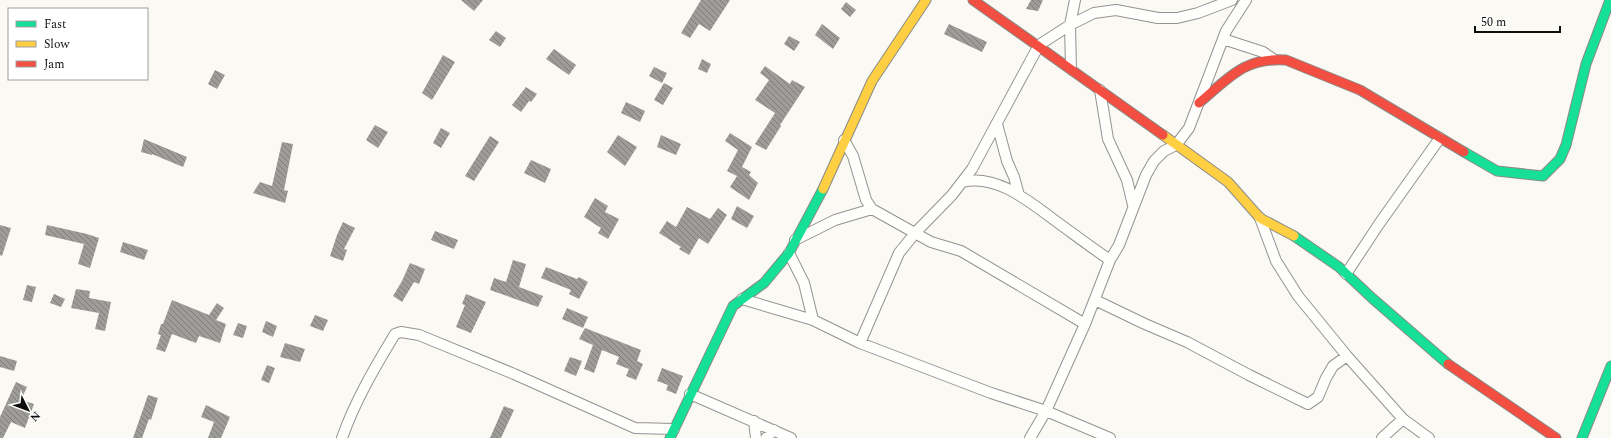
<svg xmlns="http://www.w3.org/2000/svg" width="1611" height="438" viewBox="0 0 1611 438" font-family="Spectral,serif">
<style>
.building{fill:url(#building-back-hatch)}
.lines{fill:none;stroke-linecap:round;stroke-linejoin:round}
.street-casing{stroke:#949391;stroke-width:12}
.fast-casing{stroke:#8a8a87;stroke-width:11}
.slow-casing{stroke:#8a8a87;stroke-width:11}
.jam-casing{stroke:#8a8a87;stroke-width:11}
.street{stroke:#fefefd;stroke-width:10}
.fast{stroke:#16e098;stroke-width:9}
.slow{stroke:#ffcf43;stroke-width:9}
.jam{stroke:#f24e42;stroke-width:9}
</style>
<defs>
<pattern id="building-back-hatch" width="6" height="6" patternUnits="userSpaceOnUse"><rect width="6" height="6" fill="#9e9c98"/><path d="M-1 5l2 2M0 0l6 6M5-1l2 2" fill="none" stroke="#7f7e7a"/></pattern>
</defs>
<rect width="100%" height="100%" fill="#faf9f3"/>
<!-- building -->
<path class="building" d="M461,0H483L474,11Z
M701,0H730L710,31L699,24L690,38L681,33Z
M1031,0H1043L1038,11L1026,9Z
M846,2L856,10L850,17L841,9Z
M822,24L840,38L833,49L815,35Z
M949,24L987,42L982,52L944,34Z
M496,31L506,38L500,47L489,40Z
M789,36L800,42L794,51L784,44Z
M554,49L576,65L569,75L546,59Z
M443,55L455,62L432,100L422,93Z
M702,59L711,64L707,73L698,69Z
M765,66L790,84L792,80L805,87L780,125L781,126L766,150L755,144L775,113L755,100L769,80L760,73Z
M654,67L667,73L662,83L649,76Z
M215,70L225,75L217,89L208,84Z
M664,83L673,88L663,105L654,100Z
M526,87L537,94L531,102L529,101L521,112L512,105Z
M626,102L645,111L640,122L621,113Z
M375,125L388,132L378,148L366,140Z
M441,128L450,133L441,148L433,143Z
M730,133L752,147L742,167L751,172L749,175L758,183L749,200L730,187L737,176L727,171L738,150L725,141Z
M618,135L637,147L625,166L607,152Z
M661,135L681,144L676,155L657,147Z
M490,136L499,142L474,181L465,176Z
M144,139L187,157L183,167L152,154V155L141,152Z
M282,142L293,144L284,190L288,191L285,203L253,193L260,182L272,186Z
M531,160L551,169L545,183L524,173Z
M595,198L608,206L605,212L619,219L608,239L598,233L601,228L584,217Z
M737,206L754,216L747,228L731,219Z
M687,207L710,219L718,208L727,215L708,244L699,238L689,255L679,249L681,247L659,233L667,221L676,227Z
M343,222L355,228L344,249L347,250L343,261L330,256L337,235Z
M0,225L11,228L2,256L0,255Z
M47,225L87,234L99,238L90,268L78,264L84,244L45,235Z
M435,231L458,240L454,249L431,240Z
M123,242L148,250L144,260L120,252Z
M513,260L526,264L519,287L543,296L538,307L490,290L494,278L506,282Z
M410,263L425,269L419,284L414,282L402,302L393,296L402,281Z
M546,267L577,279L579,277L588,282L579,299L569,294L571,290L541,278Z
M27,285L36,287L32,302L23,300Z
M76,289L90,291L89,298L111,302L105,331L95,329L99,313L71,308Z
M54,294L65,299L61,307L50,303Z
M466,294L486,302L471,333L456,327L465,305L462,304Z
M172,300L209,315L217,303L224,308L216,320L226,324L220,343L199,336L196,343L172,334L165,352L156,349L161,335L158,334L161,324H163Z
M567,308L588,317L583,328L562,319Z
M315,315L328,320L323,331L310,326Z
M266,321L277,326L273,337L262,332Z
M238,323L247,326L243,338L233,335Z
M585,328L641,350L637,361L643,364L636,380L626,376L629,369L616,364L619,357L602,350L594,373L584,369L593,345L579,339Z
M285,343L305,349L300,362L280,357Z
M0,356L17,361L14,371L0,367Z
M570,357L582,361L576,376L564,371Z
M267,365L275,368L269,383L261,380Z
M662,368L683,376L676,394L666,390L668,385L657,381Z
M16,382L27,387L21,400L34,404L25,428L11,422L3,438H0V417Z
M148,395L158,398L151,420L149,419L142,438H133Z
M206,405L230,417L221,438H208L214,422L201,417Z
M504,406L514,410L501,438H490Z"/>
<g class="lines">
<!-- street casing -->
<g class="street-casing">
<path id="street" d="M1223,39L1263,52L1273,59
M1071,69L1070,25L1075,0
M1100,90L1108,139L1127,180L1133,205
M997,124L1007,161L1014,177L1019,195
M844,140L853,156L866,200L872,209L931,242L961,251L1085,324
M962,182C997,173 1031,203 1057,222C1075,235 1092,248 1110,260
M1260,218L1276,261L1298,296L1347,356L1403,419L1429,438
M795,240L835,220L872,209
M789,253L804,283L813,320
M1346,274L1379,224L1440,138
M742,299L813,320L860,343L991,393L1046,411L1110,438
M1095,300L1145,324L1187,342L1249,375L1308,404L1318,397L1326,378L1333,366L1347,356
M860,343L899,253L916,232L952,195L972,169L1039,45L1070,25L1094,13L1116,10L1158,18H1177L1198,13L1232,0
M690,394L791,438
M754,421L756,438
M342,438C355,401 375,367 395,334L401,332L419,335L514,374L635,428L674,429
M766,438L774,430
M1030,438L1046,411L1085,324L1110,260L1119,245L1146,175L1154,161L1164,151L1176,145L1189,128L1226,31L1246,0
M1382,438L1403,419"/>
</g>
<!-- fast casing -->
<g class="fast-casing">
<path id="fast" d="M1464,152L1497,171L1543,176L1560,159L1566,145L1586,64L1610,0
M1294,236L1339,267L1372,298L1448,364
M670,438L733,306L764,283L789,253L823,189
M1582,438L1611,366"/>
</g>
<!-- slow casing -->
<g class="slow-casing">
<path id="slow" d="M1163,135L1228,182L1260,218L1294,236
M823,189L872,81L926,0"/>
</g>
<!-- jam casing -->
<g class="jam-casing">
<path id="jam" d="M973,0L1163,135
M1199,103C1229,78 1244,57 1286,60L1360,90L1464,152
M1448,364L1556,438"/>
</g>
<!-- street -->
<use href="#street" class="street"/>
<!-- fast -->
<use href="#fast" class="fast"/>
<!-- slow -->
<use href="#slow" class="slow"/>
<!-- jam -->
<use href="#jam" class="jam"/>
</g>
<!-- legend -->
<rect x="8" y="8" width="140" height="72" fill="#ffffff" stroke="#9e9e9e"/>
<rect x="16" y="21" width="20" height="6" fill="#16e098" stroke="#9e9e9e"/>
<text x="44" y="28" font-size="12" fill="#0d0d0d">Fast</text>
<rect x="16" y="41" width="20" height="6" fill="#ffcf43" stroke="#9e9e9e"/>
<text x="44" y="48" font-size="12" fill="#0d0d0d">Slow</text>
<rect x="16" y="61" width="20" height="6" fill="#f24e42" stroke="#9e9e9e"/>
<text x="44" y="68" font-size="12" fill="#0d0d0d">Jam</text>
<!-- north arrow -->
<g transform="translate(28 410) rotate(132)" stroke="#ffffff" stroke-width="3" paint-order="stroke">
<path d="M0-3L7 15L0 10L-7 15Z" fill="#0d0d0d"/>
<text y="-6" font-size="11" font-weight="bold" text-anchor="middle" fill="#0d0d0d">N</text>
</g>
<!-- scale -->
<path d="M1475 26v6h85v-6" fill="none" stroke="#0d0d0d" stroke-width="2"/>
<text x="1481" y="26" font-size="12" fill="#0d0d0d" stroke="#ffffff" stroke-width="3" paint-order="stroke">50 m</text>
</svg>
